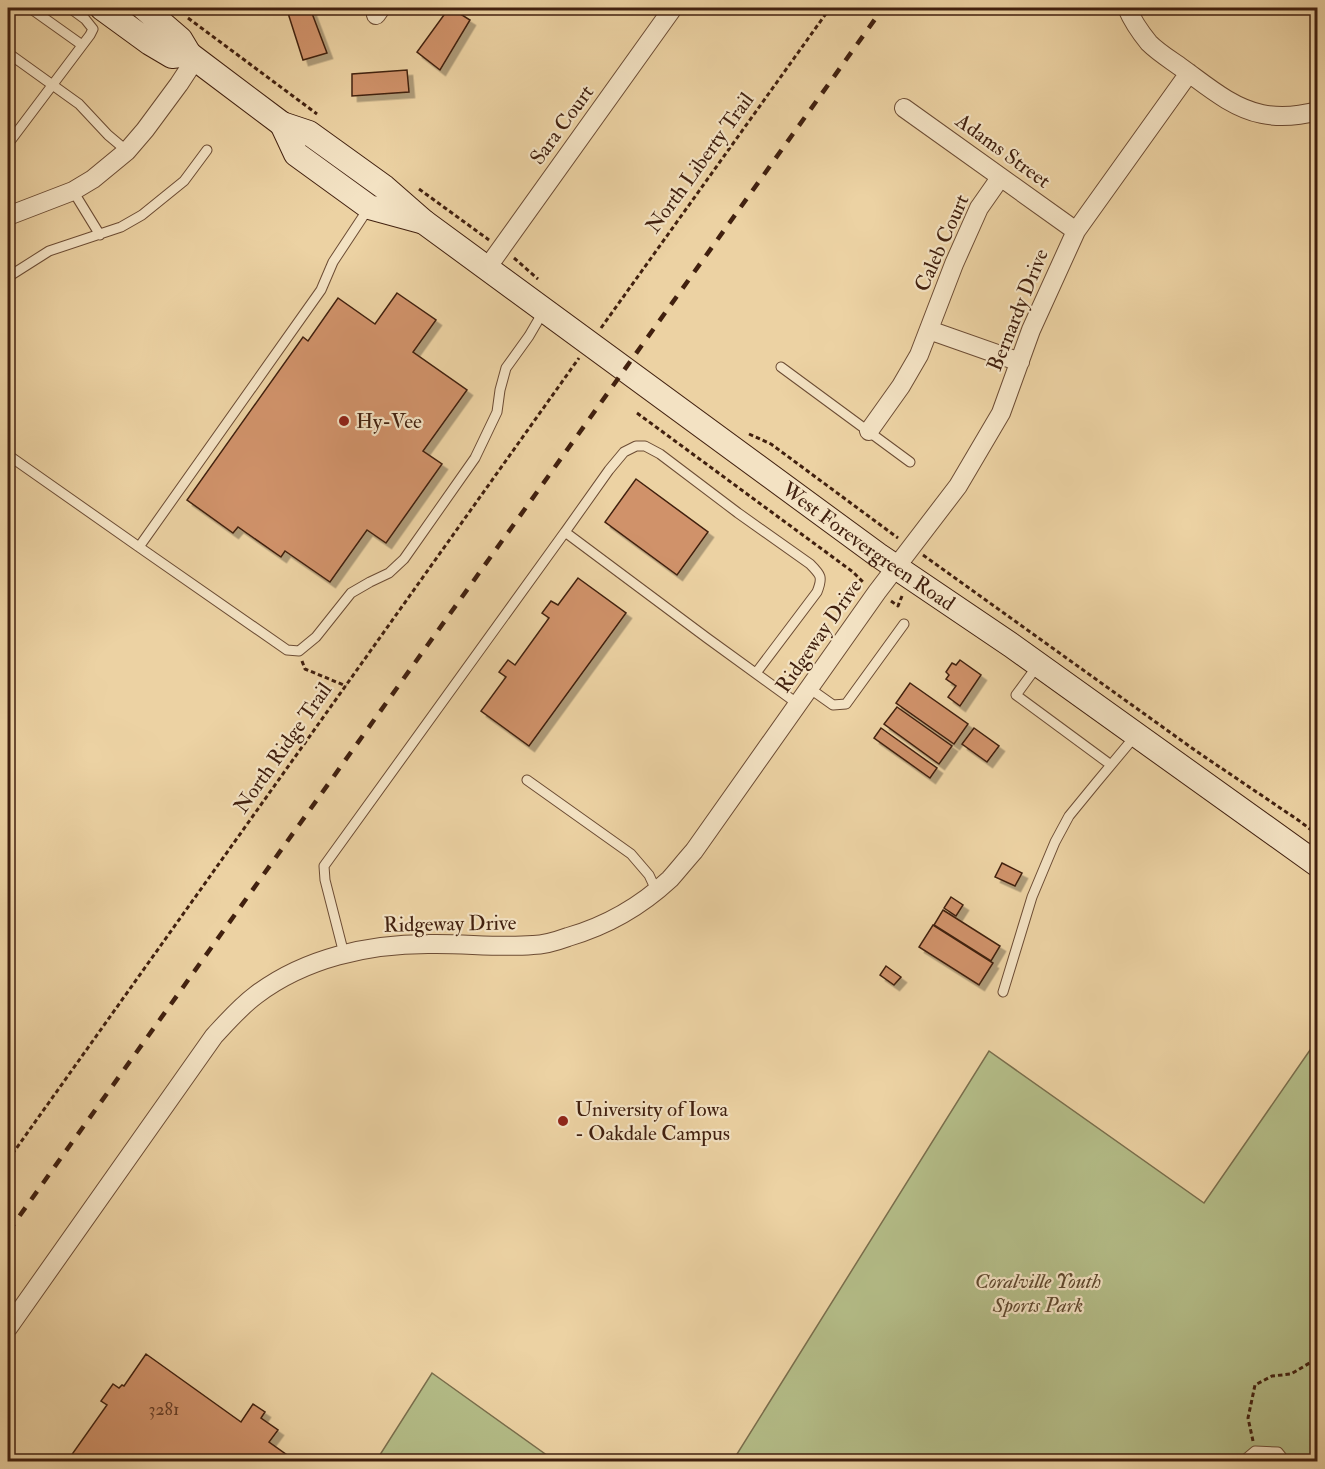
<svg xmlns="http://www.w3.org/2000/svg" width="1325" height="1469" viewBox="0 0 1325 1469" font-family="'IM FELL Double Pica',serif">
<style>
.green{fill:#b4bd88;stroke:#7a6e4c;stroke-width:1.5}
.building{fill:#d0926a;stroke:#41200f;stroke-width:1.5;filter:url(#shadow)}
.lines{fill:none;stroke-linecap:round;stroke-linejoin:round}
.lane-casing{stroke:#6c4c34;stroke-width:11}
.street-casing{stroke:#6c4c34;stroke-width:20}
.secondary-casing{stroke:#41200f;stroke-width:26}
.path{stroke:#41200f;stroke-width:3;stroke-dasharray:4.5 3;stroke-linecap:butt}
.lane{stroke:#f3e2c3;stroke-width:9}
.street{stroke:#f3e2c3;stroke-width:18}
.secondary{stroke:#f3e2c3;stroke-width:24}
.rail{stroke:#41200f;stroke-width:4.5;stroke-dasharray:10 10;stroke-linecap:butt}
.poi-dot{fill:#8f2418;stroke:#f3e2c3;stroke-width:2}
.labels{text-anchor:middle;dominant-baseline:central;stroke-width:4.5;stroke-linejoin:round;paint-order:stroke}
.number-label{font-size:18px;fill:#653c26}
.street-label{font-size:21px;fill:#41200f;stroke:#f3e2c3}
.poi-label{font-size:21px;fill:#41200f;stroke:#f3e2c3;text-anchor:start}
.park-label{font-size:21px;font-style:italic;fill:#5e472d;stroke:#f3e2c3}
</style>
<defs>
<filter id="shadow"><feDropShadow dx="5.5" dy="5.5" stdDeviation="0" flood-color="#0004"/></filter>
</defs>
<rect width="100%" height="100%" fill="#ecd2a3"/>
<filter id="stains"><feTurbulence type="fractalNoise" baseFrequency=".00333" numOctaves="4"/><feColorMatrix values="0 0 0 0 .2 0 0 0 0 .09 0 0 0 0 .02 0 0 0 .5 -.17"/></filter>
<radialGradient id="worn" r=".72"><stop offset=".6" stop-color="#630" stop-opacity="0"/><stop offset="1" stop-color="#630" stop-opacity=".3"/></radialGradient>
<!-- green -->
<path class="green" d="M1317,1040V1461L732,1462L989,1051L1204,1203Z
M432,1373L555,1461H376Z"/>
<!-- building -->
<path class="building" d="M294,8H310L327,53L303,60L287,10Z
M449,8H451L470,20L440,70L417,52Z
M407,70L409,92L352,96V74Z
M397,293L436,320L413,352L467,390L423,451L442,464L386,543L367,530L330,582L285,551L281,557L238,527L233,533L187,500L303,337L308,341L338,298L375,324Z
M636,479L708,532L677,575L605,522Z
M578,578L626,613L529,746L481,711L506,677L499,672L508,660L515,665L549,618L542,613L551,601L558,605Z
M960,660L981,675L960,706L948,697L956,686L946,679L949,675L946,672L952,663L956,665Z
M910,683L968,724L954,744L896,703Z
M897,707L952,746L939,764L884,724Z
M881,728L937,768L930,778L874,738Z
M974,728L999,746L987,762L962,744Z
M1002,863L1022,873L1015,886L995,877Z
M951,897L963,905L956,916L944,908Z
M943,910L1000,946L991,961L934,925Z
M933,925L993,963L979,985L919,947Z
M886,966L901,977L894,985L880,975Z
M146,1354L241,1422L253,1404L265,1412L261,1418L278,1430L269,1442L297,1462H71L68,1460L107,1405L101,1401L113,1384L119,1388L122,1385L124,1386Z"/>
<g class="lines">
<!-- lane casing -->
<g class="lane-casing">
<path id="lane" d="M30,8L82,45
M8,53L79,104L108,135L127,151
M8,139L11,140L90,35L93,29L85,19L70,8
M73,191L100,235
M368,209L333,262L321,290L139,547L287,650L299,651L316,637L351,593L370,582L389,573L404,559L475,458L497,412L500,390L506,368L529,336L543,312
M8,277L49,251L121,227L142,215L184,181L207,150
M781,367L910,462
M8,455L139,547
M565,532L609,470L624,452L636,446H645L660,454L738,513L810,564C821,575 823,577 817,592L756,673
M1038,665L1016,695L1111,765
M809,688L833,705L846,704L904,624
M527,780L631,854L649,875L656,890
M344,954L325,880L324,866L565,532L707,638L798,704
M1003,992L1032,897L1055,842L1069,816L1096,783L1136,735
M1242,1462L1255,1451L1278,1452L1286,1462"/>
</g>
<!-- street casing -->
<g class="street-casing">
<path id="street" d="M1127,8C1132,20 1140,32 1149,43C1159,53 1171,60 1182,68C1207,86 1232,108 1262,114C1281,118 1299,116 1318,111
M376,15L381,8
M904,108L1076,231
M8,216L73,191L93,179L127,151L145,130L179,84L196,58
M487,268L673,8
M929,330L1020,362
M869,431L901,386L919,355L954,264L979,208L1000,178
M8,1328L214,1036C227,1022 240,1007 256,995C305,958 368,944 428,944C463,943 498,948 533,945C544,945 557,941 568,937C606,926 641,906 670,879C678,870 686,860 694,851L877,592L958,486L1001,413L1031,330L1076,231L1189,73"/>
</g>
<!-- secondary casing -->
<g class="secondary-casing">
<g id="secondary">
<path d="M102,8L150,43L172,56L189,54L180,39L144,8"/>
<path d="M189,54L282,124"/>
<path d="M282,124L309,133L384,187L424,222L369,207L296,154Z"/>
<path id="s1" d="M424,222L878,555L1011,645L1318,865"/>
</g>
</g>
<!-- path -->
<path class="path" d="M188,18L317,114
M419,189L489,240
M514,258L538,279
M601,328L830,8
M637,413L853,572L864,583
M749,434L771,444L898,538
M923,555L1196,751L1298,820L1318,835
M891,601L898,606L902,596
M302,661L305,669L346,686
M8,1160L579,358
M1253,1441L1248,1418L1255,1385L1272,1376L1291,1374L1318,1358"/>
<!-- lane -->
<use href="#lane" class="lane"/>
<!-- street -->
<use href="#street" class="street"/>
<!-- secondary -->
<use href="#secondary" class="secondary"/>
<!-- rail -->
<path class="rail" d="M8,1232L883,8"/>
</g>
<!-- markers -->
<g class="poi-dot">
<circle cx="344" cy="421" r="6"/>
<circle cx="563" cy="1121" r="6"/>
</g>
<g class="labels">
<!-- number labels -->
<g class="number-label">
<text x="164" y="1409">3281</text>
</g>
<!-- street labels -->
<g class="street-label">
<text transform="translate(562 125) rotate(-54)">Sara Court</text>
<text transform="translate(1003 151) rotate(36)">Adams Street</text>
<text transform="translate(700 163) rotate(-54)">North Liberty Trail</text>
<text transform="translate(942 243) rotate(-66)">Caleb Court</text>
<text transform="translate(1018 310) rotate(-68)">Bernardy Drive</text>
<text stroke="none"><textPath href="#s1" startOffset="550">West Forevergreen Road</textPath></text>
<text transform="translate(819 636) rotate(-55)">Ridgeway Drive</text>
<text transform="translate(283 748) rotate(-55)">North Ridge Trail</text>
<text transform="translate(450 924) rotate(-1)">Ridgeway Drive</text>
</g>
<!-- poi labels -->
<g class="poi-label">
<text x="356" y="421">Hy-Vee</text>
<text x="575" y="1109">University of Iowa<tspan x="575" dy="24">- Oakdale Campus</tspan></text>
</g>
<!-- park labels -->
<g class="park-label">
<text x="1038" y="1281">Coralville Youth<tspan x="1038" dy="24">Sports Park</tspan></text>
</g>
</g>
<!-- margin -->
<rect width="1325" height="1469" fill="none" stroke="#ecd2a3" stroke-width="30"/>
<rect x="9" y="9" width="1307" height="1451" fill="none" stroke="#41200f" stroke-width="3"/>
<rect x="15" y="15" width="1295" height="1439" fill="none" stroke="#41200f" stroke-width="1.5"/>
<rect width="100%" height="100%" filter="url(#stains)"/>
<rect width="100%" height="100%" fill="url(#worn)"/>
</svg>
